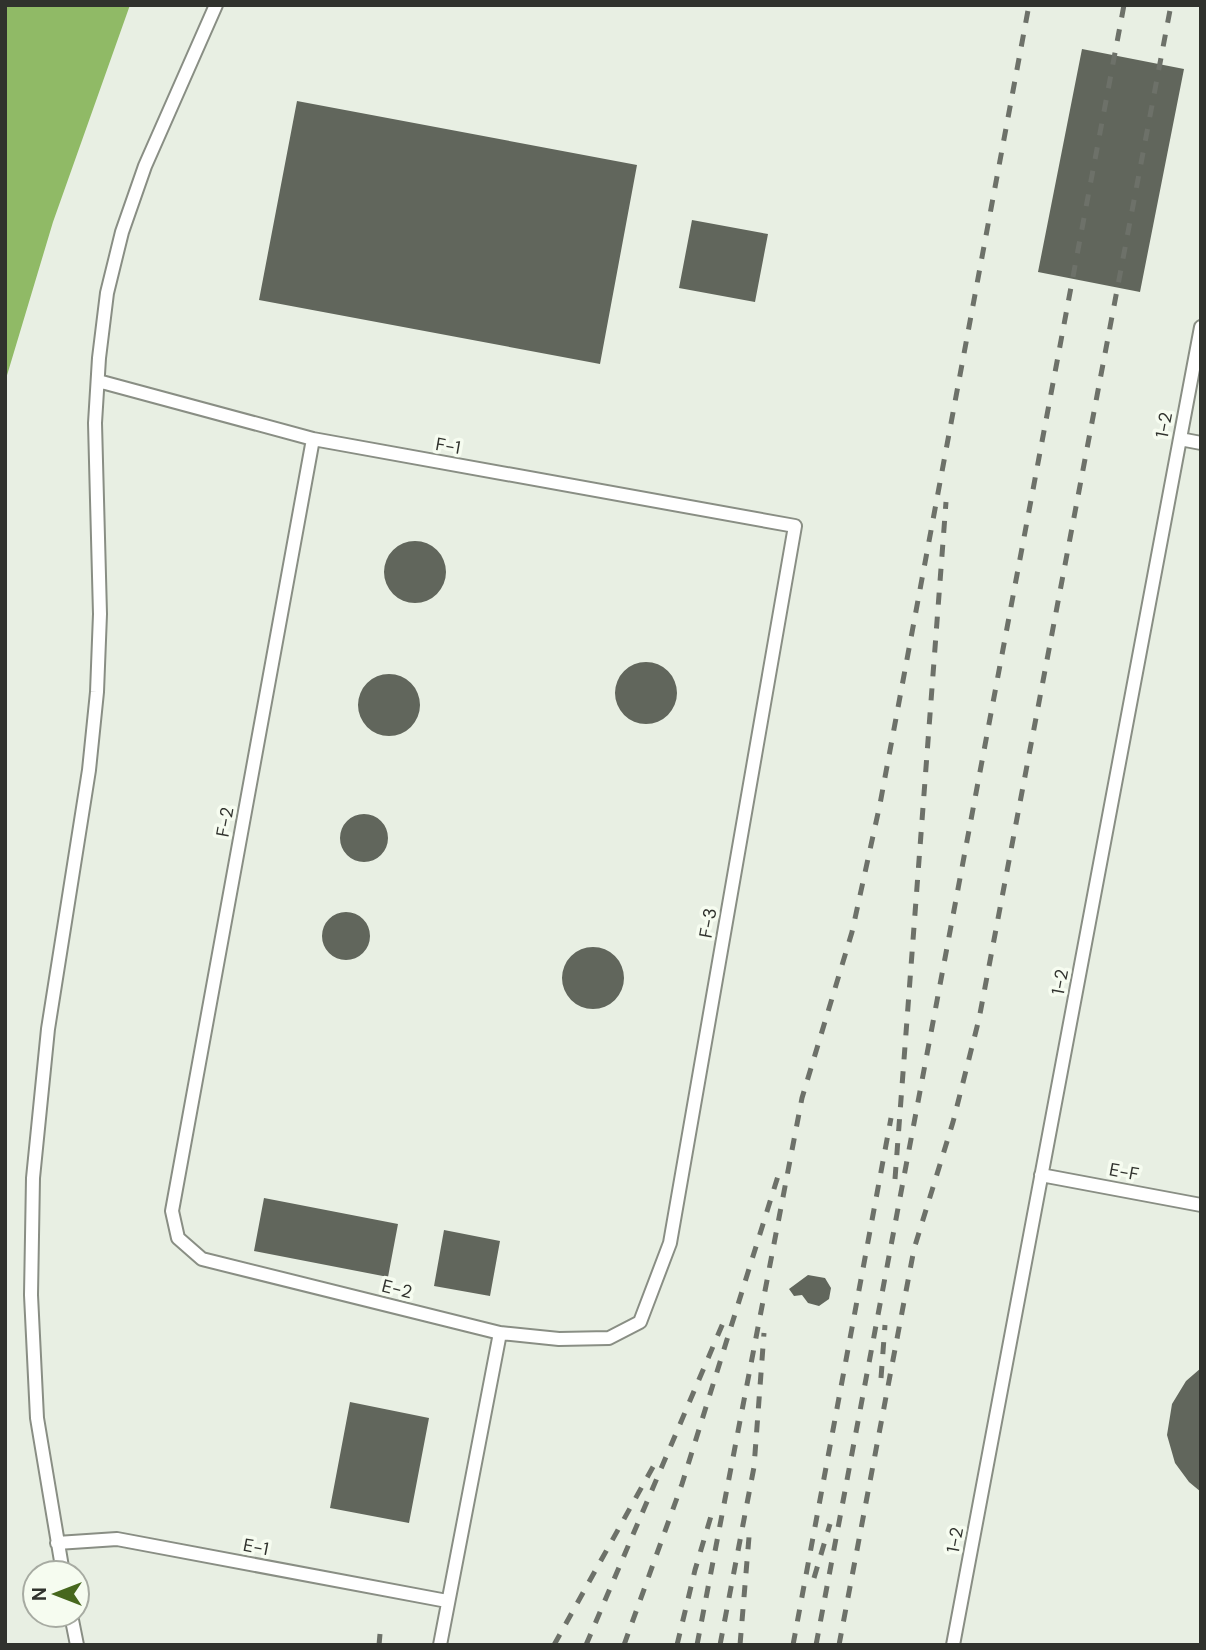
<svg xmlns="http://www.w3.org/2000/svg" width="1206" height="1650" viewBox="0 0 1206 1650" font-family="'DM Sans',sans-serif">
<style>
.water{fill:#90ba66}
.building{fill:#61665c}
.lines{fill:none;stroke-linecap:round;stroke-linejoin:round}
.service-casing{stroke:#898e84;stroke-width:16}
.service{stroke:#fff;stroke-width:12}
.rail{stroke:#6d7169;stroke-width:5;stroke-dasharray:12 12;stroke-linecap:butt}
.labels{text-anchor:middle;dominant-baseline:central;stroke-width:7;stroke-linejoin:round;paint-order:stroke}
.street-label{font-size:18px;fill:#30322d;stroke:#f6fcf0}
</style>
<rect width="100%" height="100%" fill="#e8efe3"/>
<!-- water -->
<path class="water" d="M5,5H130L53,222L5,382Z"/>
<!-- building -->
<path class="building" d="M1082,49L1184,69L1140,292L1038,272Z
M297,101L637,165L600,364L259,300Z
M692,220L768,234L755,302L679,288Z
M384 572a31 31 0 1 1 62 0a31 31 0 1 1-62 0Z
M615 693a31 31 0 1 1 62 0a31 31 0 1 1-62 0Z
M358 705a31 31 0 1 1 62 0a31 31 0 1 1-62 0Z
M340 838a24 24 0 1 1 48 0a24 24 0 1 1-48 0Z
M322 936a24 24 0 1 1 48 0a24 24 0 1 1-48 0Z
M562 978a31 31 0 1 1 62 0a31 31 0 1 1-62 0Z
M264,1198L398,1224L388,1277L254,1251Z
M444,1230L500,1241L490,1296L434,1286Z
M808,1275L825,1278L831,1288L829,1299L819,1306L808,1303L802,1295L794,1296L789,1289Z
M1201,1368V1492L1189,1482L1175,1463L1167,1435L1172,1404L1186,1381Z
M350,1402L429,1418L409,1523L330,1508Z"/>
<g class="lines">
<!-- service casing -->
<g class="service-casing">
<path id="service" d="M98,381L313,439L795,526L670,1243L640,1322L609,1338L559,1339L500,1333L202,1259L178,1238L172,1211L313,439
M1180,439L1201,443
M1041,1175L1201,1205
M57,1543L117,1539L447,1601
M63,1573L37,1418L31,1295L33,1178L48,1029L89,770L97,692L100,614L95,423L99,358L107,293L122,232L145,166L216,5
M71,1615L77,1645
M440,1645L500,1333
M953,1645L1201,327"/>
</g>
<!-- service -->
<use href="#service" class="service"/>
<!-- rail -->
<path class="rail" d="M895,1179L946,502
M881,1378L885,1325
M814,1578L830,1524
M379,1645L380,1634
M554,1645L654,1465
M586,1645L726,1316
M624,1645L682,1484L778,1176
M677,1645L695,1570L714,1506
M697,1645L802,1098L852,932L880,804L1029,5
M720,1645L754,1467L764,1333
M740,1645L749,1537
M793,1645L891,1118
M816,1645L1124,5
M839,1645L914,1249L953,1122L979,1019L1171,5"/>
</g>
<g class="labels">
<!-- street labels -->
<g class="street-label">
<text transform="translate(1164 425) rotate(-79)">1-2</text>
<text transform="translate(448 446) rotate(10)">F-1</text>
<text transform="translate(225 822) rotate(-80)">F-2</text>
<text transform="translate(708 923) rotate(-80)">F-3</text>
<text transform="translate(1060 982) rotate(-79)">1-2</text>
<text transform="translate(1124 1172) rotate(11)">E-F</text>
<text transform="translate(397 1289) rotate(14)">E-2</text>
<text transform="translate(955 1540) rotate(-79)">1-2</text>
<text transform="translate(256 1547) rotate(11)">E-1</text>
</g>
</g>
<!-- border -->
<rect width="1206" height="1650" fill="none" stroke="#30322d" stroke-width="14"/>
<!-- north arrow -->
<g transform="translate(56 1594) rotate(270)"><circle r="33" fill="#f6fcf0" stroke="#a7aba2" stroke-width="2"/>
<path d="M0-5L12 26L0 18L-12 26Z" fill="#46671d"/>
<text y="-10" font-size="19" font-weight="bold" text-anchor="middle" fill="#30322d">N</text>
</g>
</svg>
